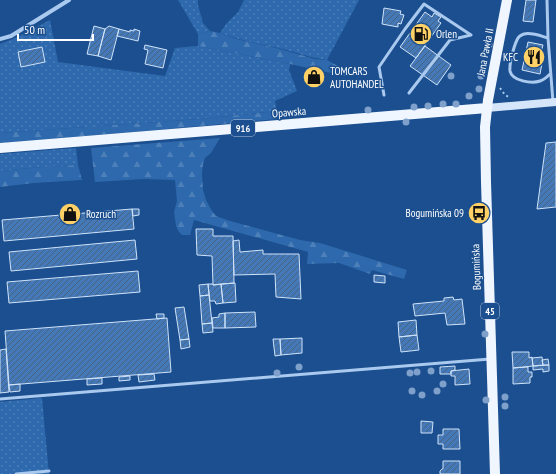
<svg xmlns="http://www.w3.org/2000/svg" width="556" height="474" viewBox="0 0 556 474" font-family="'PT Sans Narrow',sans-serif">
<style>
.grass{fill:url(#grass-dots)}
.forest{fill:url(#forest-firs)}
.building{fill:url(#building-hatch);stroke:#cfe3fa}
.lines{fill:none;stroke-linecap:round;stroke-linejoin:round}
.path{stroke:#a9c9ee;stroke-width:2;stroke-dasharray:2 3;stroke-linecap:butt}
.lane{stroke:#a9c9ee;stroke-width:3}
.street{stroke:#a9c9ee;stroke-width:4}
.secondary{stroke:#d6e6fa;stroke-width:8}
.primary{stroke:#f0f6ff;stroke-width:10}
.tree{fill:#7ea0ca}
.labels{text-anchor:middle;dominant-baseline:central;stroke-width:3;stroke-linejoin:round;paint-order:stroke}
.shield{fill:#1b4f8f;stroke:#bbcadd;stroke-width:1}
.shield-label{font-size:10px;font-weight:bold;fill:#fff}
.poi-label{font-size:11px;fill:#fff;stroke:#1b4f8f;text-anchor:start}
.street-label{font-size:11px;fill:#fff;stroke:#1b4f8f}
</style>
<defs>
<pattern id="grass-dots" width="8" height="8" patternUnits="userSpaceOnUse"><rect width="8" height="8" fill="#2e69ad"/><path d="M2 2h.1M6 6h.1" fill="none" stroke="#4d80b9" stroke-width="1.8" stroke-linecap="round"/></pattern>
<pattern id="forest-firs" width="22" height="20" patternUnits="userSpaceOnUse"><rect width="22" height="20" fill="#2e69ad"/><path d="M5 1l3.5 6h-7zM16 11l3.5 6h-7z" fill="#4d80b9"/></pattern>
<pattern id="building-hatch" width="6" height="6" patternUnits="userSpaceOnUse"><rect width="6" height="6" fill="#4478b7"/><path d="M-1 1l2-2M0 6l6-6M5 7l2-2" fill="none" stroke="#486282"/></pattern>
</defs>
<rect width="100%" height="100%" fill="#1b4f8f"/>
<!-- grass -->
<path class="grass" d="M178,0H198V5L203,23L210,31L198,34Z
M244,0H359L327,60C311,58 295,52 278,48C258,44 240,40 220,33L226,24L238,12Z
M50,20L58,62L165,76L175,48L198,46L290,64L289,70L297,91L275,101L277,111L200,119L0,133V44L13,39Z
M76,148L78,165L42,167L0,171V154Z
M42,398L49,474H0V402Z"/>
<!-- forest -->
<path class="forest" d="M210,31L220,33L237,39L280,49L315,59L327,60L349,72L345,76L290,64L198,46V34Z
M277,111V119L145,131L0,143V133L200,119Z
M220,138L211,153L205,158L203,164L202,173L203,190L206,200L212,211L216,216L230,221L300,240L320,243L407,270L404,279L372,270L370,274L339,263L307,264L308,252L194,220L190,235H182L179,232L176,226L174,212L177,201L175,180L144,179L95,182L91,148Z
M78,165L82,180L34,183L0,187V171L42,167Z"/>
<!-- building -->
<path class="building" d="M526,0H536L533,22L523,21Z
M384,8L401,11L400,14L404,15L401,24L398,23V27L382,24Z
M425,12L432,17L434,13L441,17L438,21L441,23L416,58L400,47Z
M94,26L105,29L98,56L87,54Z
M109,26L119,29L111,60L98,56L105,29Z
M119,29L130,32V30L134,31V29L140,31L138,41L117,36Z
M528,42L543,45L541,52L544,53L540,74L522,70Z
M145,45L167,50L163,68L145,64L148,50L144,49Z
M425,46L451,65L437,85L410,66Z
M42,47L45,62L21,67L18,52Z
M311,73H318V81L311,80Z
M556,142V207L537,209L546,143Z
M132,209H139V215L133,216Z
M132,209L134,229L4,241L2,220Z
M196,229H213V236H233L234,283L213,285L212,256L197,255Z
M135,240L137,259L11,271L9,252Z
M239,240L240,252L263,250V254H299L301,299L276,297L275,274L234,275L233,241Z
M138,271L140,292L9,303L7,282Z
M374,275L385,276V283L374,282Z
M235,283L236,302L223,303L221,284Z
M208,284L209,295L200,296L199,285Z
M208,284H213V285L221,284L223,303L216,304L215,301H210Z
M209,295L212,323L202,324L200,296Z
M453,297L454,300L462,299L465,324L447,325L445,313L415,316L413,304L444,301V298Z
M184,307L189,339L180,340L175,308Z
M255,312L256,327L225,328V313Z
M225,313V328H213L212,318L219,317V314Z
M156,314H164V318L157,319Z
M167,318L171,372L9,385L5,331Z
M416,320L417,335L399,337L398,322Z
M212,323L213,332L203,333L202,324Z
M417,335L419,350L401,352L399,337Z
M302,338V353L281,355L280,339Z
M189,339L190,347L181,349L180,340Z
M273,339H280L281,355L275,356Z
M6,349L9,392L0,393V350Z
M512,352H529V358L532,357L533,366L513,368Z
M542,357L543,365L533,366L532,358Z
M548,359L549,365H543L542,360Z
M549,365V371L543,372V369L533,370V366Z
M455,366V370L451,371V374H440V367Z
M528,367V372H532V377H530V383L513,384V368Z
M469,369L470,384L455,385V376H451V371Z
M154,374L155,380L139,382L138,375Z
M130,376V380L119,381V377Z
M102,378V384L87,385V379Z
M20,384V391L10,392L9,385Z
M421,421L433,422L432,433H421Z
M443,429H459L460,449H443V444H438V435H443Z
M443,461H460V474H440V471L442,469H443Z"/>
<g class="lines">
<!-- path -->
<path class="path" d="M500,88L505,95L509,97"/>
<!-- lane -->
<path class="lane" d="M547,0L548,38L553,102
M548,38C541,36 531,32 524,34C521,35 518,37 517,40C514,46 509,64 510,71C512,81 532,84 540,81C544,80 547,77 550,74
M409,93L450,40L471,35
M384,95L379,67L405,29L424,4L471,35
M0,399L490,359
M16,474L49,471"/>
<!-- street -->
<path class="street" d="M0,39L11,36L69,0"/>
<!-- secondary -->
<path class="secondary" d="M487,108L556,102"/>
<!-- primary -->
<path class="primary" d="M0,148L487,108
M495,474L486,182L485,127L488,100L507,0"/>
</g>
<!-- trees -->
<g class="tree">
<circle cx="489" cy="45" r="3.5"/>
<circle cx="451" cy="76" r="3.5"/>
<circle cx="481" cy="76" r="3.5"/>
<circle cx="479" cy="89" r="3.5"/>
<circle cx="469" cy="96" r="3.5"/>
<circle cx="443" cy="104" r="3.5"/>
<circle cx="456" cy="104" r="3.5"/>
<circle cx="428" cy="106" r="3.5"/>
<circle cx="414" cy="107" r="3.5"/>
<circle cx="368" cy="110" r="3.5"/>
<circle cx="406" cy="122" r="3.5"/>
<circle cx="485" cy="334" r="3.5"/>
<circle cx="299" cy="367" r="3.5"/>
<circle cx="431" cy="371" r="3.5"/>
<circle cx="417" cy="372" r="3.5"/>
<circle cx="277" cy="373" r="3.5"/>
<circle cx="410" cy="373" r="3.5"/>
<circle cx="443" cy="384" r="3.5"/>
<circle cx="412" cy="391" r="3.5"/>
<circle cx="437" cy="391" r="3.5"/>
<circle cx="422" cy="395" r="3.5"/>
<circle cx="505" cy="397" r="3.5"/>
<circle cx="486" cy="400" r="3.5"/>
<circle cx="505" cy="406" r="3.5"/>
</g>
<!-- icons -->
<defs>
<g id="fuel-disc" transform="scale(1.15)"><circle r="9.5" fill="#ffd166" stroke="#1b4f8f"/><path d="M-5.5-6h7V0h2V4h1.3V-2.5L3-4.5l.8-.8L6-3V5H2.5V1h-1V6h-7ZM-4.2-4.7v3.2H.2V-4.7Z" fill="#111"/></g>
<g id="restaurant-disc" transform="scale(1.15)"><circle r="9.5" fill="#ffd166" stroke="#1b4f8f"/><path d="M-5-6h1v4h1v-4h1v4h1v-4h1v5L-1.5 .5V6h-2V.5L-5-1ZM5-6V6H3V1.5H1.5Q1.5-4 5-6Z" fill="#111"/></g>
<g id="shop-disc" transform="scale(1.15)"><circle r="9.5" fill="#ffd166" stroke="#1b4f8f"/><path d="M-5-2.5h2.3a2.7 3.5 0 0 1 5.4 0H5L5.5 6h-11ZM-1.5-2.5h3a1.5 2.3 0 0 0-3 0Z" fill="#111"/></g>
<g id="bus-disc" transform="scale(1.15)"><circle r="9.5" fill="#ffd166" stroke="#1b4f8f"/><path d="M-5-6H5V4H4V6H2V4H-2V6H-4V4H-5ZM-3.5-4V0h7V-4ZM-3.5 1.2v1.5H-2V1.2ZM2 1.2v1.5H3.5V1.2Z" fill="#111"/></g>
</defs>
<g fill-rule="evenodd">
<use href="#fuel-disc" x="421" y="34"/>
<use href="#restaurant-disc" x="534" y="57"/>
<use href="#shop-disc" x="314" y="77"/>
<use href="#bus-disc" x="479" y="213"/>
<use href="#shop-disc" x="70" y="214"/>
</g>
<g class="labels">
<!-- shield labels -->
<g class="shield">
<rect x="231" y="120" width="24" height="16" rx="3"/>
<rect x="481" y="303" width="18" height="16" rx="3"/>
</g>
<g class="shield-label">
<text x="243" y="128">916</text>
<text x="490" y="311">45</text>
</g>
<!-- poi labels -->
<g class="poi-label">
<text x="436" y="34">Orlen</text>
<text x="518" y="57" text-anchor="end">KFC</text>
<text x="330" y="71">TOMCARS<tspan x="330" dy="13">AUTOHANDEL</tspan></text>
<text x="464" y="213" text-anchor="end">Bogumińska 09</text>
<text x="86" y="214">Rozruch</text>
</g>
<!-- street labels -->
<g class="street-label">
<text transform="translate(485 52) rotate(-79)">Jana Pawła II</text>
<text transform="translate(289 112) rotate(-5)">Opawska</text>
<text transform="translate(476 267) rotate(-92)">Bogumińska</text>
</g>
</g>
<!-- scale -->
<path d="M18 34v6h75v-6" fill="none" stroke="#ffffff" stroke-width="2"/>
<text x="24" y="34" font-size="12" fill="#ffffff" stroke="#1b4f8f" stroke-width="3" paint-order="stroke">50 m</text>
</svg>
